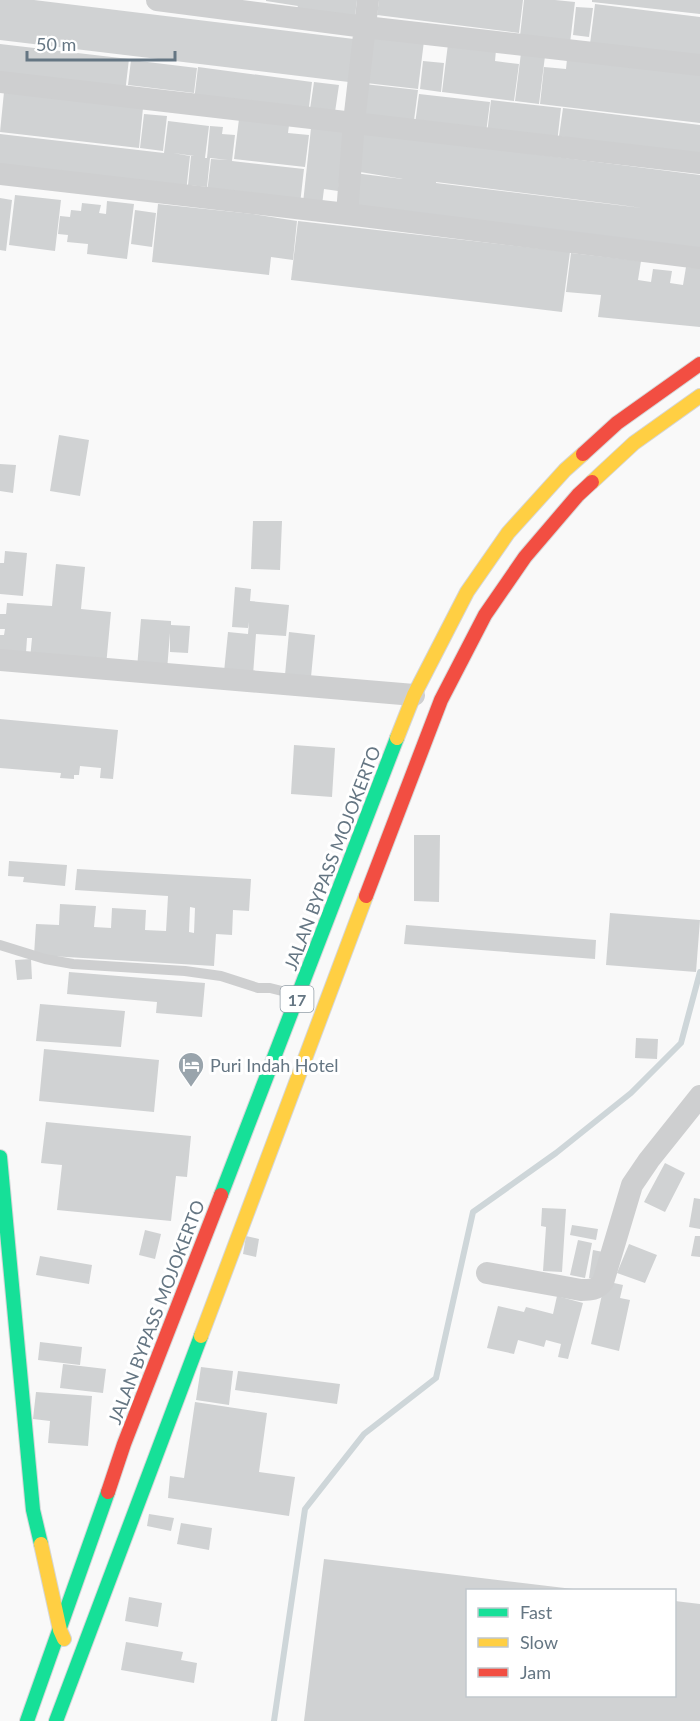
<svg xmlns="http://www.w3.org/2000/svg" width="700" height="1721" viewBox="0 0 700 1721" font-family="Lato,sans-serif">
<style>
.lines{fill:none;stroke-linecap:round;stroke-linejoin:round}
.stream{stroke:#ced6d9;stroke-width:6}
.building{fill:#d0d2d3;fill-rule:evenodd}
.fast-casing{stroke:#d5d6d7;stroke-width:16}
.slow-casing{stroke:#d5d6d7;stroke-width:16}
.jam-casing{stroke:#d5d6d7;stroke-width:16}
.lane{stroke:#cecfd0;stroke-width:10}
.street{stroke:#cecfd0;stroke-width:22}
.fast{stroke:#16e098;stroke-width:14}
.slow{stroke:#ffcf43;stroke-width:14}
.jam{stroke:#f24e42;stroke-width:14}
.labels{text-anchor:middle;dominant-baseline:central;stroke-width:6;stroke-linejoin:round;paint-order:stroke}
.shield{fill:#fff;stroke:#939fa8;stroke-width:1.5}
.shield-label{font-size:16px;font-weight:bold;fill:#657683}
.street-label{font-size:18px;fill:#657683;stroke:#fff}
.poi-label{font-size:18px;fill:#657683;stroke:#fff;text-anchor:start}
</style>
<rect width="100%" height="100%" fill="#f9f9f9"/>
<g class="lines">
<!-- stream -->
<path class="stream" d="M274,1721L305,1509L364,1434L436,1378L473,1212L556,1153L631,1093L681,1043L700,972"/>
</g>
<!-- building -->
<path class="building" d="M0,0H34L362,40L357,83L0,40Z
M266,0H357L355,16L297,8L298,6L266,1Z
M379,0H523L519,33L377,15Z
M524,0H555L575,2L570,43L520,36Z
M592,0H700V14L592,2Z
M595,4L700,17V58L590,44Z
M576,7L593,8L589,37L573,35Z
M372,35L424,41L418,89L366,83Z
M0,44L129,59L125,93L0,77Z
M448,44L496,50L495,61L519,64L514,101L442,92Z
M521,53L545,56L539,104L515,101Z
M567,59L700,75V123L540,104L544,67L566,69Z
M131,60L197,68L194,93L128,85Z
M423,61L444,63L441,92L420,89Z
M198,67L312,82L308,115L194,101Z
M314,82L339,85L335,112L310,109Z
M364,84L418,90L413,128L359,121Z
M4,92L143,108L139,148L0,132Z
M419,94L490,102L486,133L415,124Z
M491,100L561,108L557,143L487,134Z
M563,108L700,125V159L559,136Z
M144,114L167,116L163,151L140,148Z
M239,119L289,125L288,133L309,135L305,167L234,159Z
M168,121L209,126L205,158H207L210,126L223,127L222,134L235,135L232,161L304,169L300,204L207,193L211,159L228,160L210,158L207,187L188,185L191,156H194L173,153L190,156L186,192L0,171V134L164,153Z
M311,128L345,132L338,191L324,189L322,205L303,203Z
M359,132L700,175V254L349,209L354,173L403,179L354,171ZM436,182L620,205L642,208L436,183Z
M15,195L61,200L55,251L9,245Z
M0,198L12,200L6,251L0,250Z
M107,201L134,204L127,259L87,254L88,244L67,242L68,235L58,234L60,216L70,217L71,210L81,211L82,203L101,205L99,213L106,214Z
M158,204L253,214L297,221L293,260L271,257L269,275L152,262Z
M135,210L156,213L152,247L131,244Z
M298,221L570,252L562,312L291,280Z
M571,253L641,261L638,280L651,282L653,269L672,271L670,283L683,285L686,267L700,268V327L598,317L601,295L566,292Z
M59,435L89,440L80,496L50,491Z
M0,464L16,465L13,493L0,491Z
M253,521H282L280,570L251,569Z
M5,551L27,553L23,596L0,594V563H4Z
M56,564L85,567L81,609L111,612L106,666L30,659L32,638H27L26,653L0,651V635H4L5,629H0V614H6L7,603L52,606Z
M235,587L251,589L250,601L289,605L286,636L256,634L253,675L224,672L228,632L248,634L249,622L248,628L232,627Z
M141,619L171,621V625L190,626L188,653L170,652V633L167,670L137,668Z
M289,632L315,635L311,677L285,675Z
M0,719L118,730L113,779L100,778L101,768L80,766L79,775H74V779L60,778L61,773L0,768Z
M294,745L335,748L332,797L291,794Z
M414,835H440L439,902L414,901Z
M9,861L67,865L65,886L23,882L24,877L8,876Z
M77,869L251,879L249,911L233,910L232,935L216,934L214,966L34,955L36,924L59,925L60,904L96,906L94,927L111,928L112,908L146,910L145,930L166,931L168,896L75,890ZM190,907L195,908L194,933L189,932Z
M610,913L700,920L696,972L606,965Z
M406,925L596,940L595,959L404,944Z
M31,959L32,979L17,980L15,960Z
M69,972L205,983L202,1017L156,1013L157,1002L67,994Z
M40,1004L125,1011L121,1047L36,1041Z
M636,1038L658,1039L657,1059L635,1058Z
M44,1049L159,1060L154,1112L39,1101Z
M46,1122L191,1136L187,1177L176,1176L171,1221L57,1210L62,1165L41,1163Z
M665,1163L685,1173L665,1212L644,1202Z
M694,1198L700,1199V1229L689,1227Z
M542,1208L566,1209L562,1272L543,1271L546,1227L541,1226Z
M572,1225L598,1229L596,1240L570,1235Z
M145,1230L161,1234L155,1259L139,1255Z
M246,1236L259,1239L256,1257L243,1254Z
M695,1236H700V1257L691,1256Z
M578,1240L592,1243L585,1278L570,1275Z
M629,1244L657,1255L645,1283L617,1273Z
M593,1250L603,1252L599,1279L589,1278Z
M40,1256L92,1265L89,1284L36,1275Z
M605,1281L623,1285L620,1298L630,1300L619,1351L591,1344Z
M557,1296L583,1303L568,1359L558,1357L561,1344L546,1340L544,1347L518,1340L514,1354L487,1348L498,1306L524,1312L526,1307L553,1314Z
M40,1342L82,1347L80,1365L38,1360Z
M63,1364L106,1369L103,1393L60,1388Z
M201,1367L233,1371L229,1405L196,1400Z
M238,1371L340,1384L337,1404L235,1390Z
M36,1392L92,1396L88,1446L48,1443L50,1421L33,1419Z
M195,1402L267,1413L259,1472L295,1477L289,1516L168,1498L170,1476L184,1478Z
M149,1514L174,1518L171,1531L147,1526Z
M181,1523L212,1528L209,1550L177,1544Z
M324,1559L573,1589V1590H468V1696H674L675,1601L700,1604V1721H304Z
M129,1597L162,1603L158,1627L125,1621Z
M126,1642L183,1652L181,1660L197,1663L194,1683L121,1670Z"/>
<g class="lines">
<!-- fast casing -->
<g class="fast-casing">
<path id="fast" d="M0,1157L33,1510L41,1544
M221,1195L397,738
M27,1721L108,1492
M56,1721L201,1336"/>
</g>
<!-- slow casing -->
<g class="slow-casing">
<path id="slow" d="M592,482L634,443L700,396
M397,738L414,695L467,592L508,533L565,470L583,454
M201,1336L366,896
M41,1544L60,1630L64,1639"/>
</g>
<!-- jam casing -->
<g class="jam-casing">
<path id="jam" d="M583,454L617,423L700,364
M366,896L441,700L485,615L525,557L578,495L592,482
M108,1492L124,1444L221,1195"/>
</g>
<!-- lane -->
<path class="lane" d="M0,945L45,959L73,964L185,971L221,976L258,988H270L294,994"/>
<!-- street -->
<path class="street" d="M157,0L365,27L700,65
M0,82L700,163
M0,174L347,214L700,258
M347,214L354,122L368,0
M0,660L414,695
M487,1273L581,1290C590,1290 597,1290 603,1282L632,1185L649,1160L700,1096"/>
<!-- fast -->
<use href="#fast" class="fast"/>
<!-- slow -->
<use href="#slow" class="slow"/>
<!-- jam -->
<use href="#jam" class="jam"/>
</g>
<!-- icons -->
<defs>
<g id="hotel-pin" transform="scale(1.35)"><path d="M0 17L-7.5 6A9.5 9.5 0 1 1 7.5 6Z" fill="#99a4ac" stroke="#fff"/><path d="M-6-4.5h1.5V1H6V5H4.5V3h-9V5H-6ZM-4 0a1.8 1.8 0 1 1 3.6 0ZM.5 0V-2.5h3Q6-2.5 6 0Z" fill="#fff"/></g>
</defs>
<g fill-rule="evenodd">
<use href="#hotel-pin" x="191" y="1065"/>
</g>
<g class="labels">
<!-- shield labels -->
<rect class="shield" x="280.5" y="986" width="33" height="26" rx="4.5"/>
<g class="shield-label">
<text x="297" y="999">17</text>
</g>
<!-- street labels -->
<g class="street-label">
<text transform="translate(332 858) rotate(-69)">JALAN BYPASS MOJOKERTO</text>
<text transform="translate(156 1312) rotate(-69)">JALAN BYPASS MOJOKERTO</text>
</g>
<!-- poi labels -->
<g class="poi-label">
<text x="210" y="1065">Puri Indah Hotel</text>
</g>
</g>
<!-- legend -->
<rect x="466" y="1589" width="210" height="108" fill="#ffffff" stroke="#c1c8cd" stroke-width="1.5"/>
<rect x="478" y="1608" width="30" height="9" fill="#16e098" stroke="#c1c8cd" stroke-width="1.5"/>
<text x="520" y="1619" font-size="18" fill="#657683">Fast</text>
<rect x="478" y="1638" width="30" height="9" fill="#ffcf43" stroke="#c1c8cd" stroke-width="1.5"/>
<text x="520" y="1649" font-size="18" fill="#657683">Slow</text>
<rect x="478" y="1668" width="30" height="9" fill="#f24e42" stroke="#c1c8cd" stroke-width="1.5"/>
<text x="520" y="1679" font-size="18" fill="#657683">Jam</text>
<!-- scale -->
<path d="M27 51v9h148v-9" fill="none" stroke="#657683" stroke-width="3"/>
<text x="36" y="51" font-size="18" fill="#657683" stroke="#ffffff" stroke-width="4.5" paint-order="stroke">50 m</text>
</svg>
